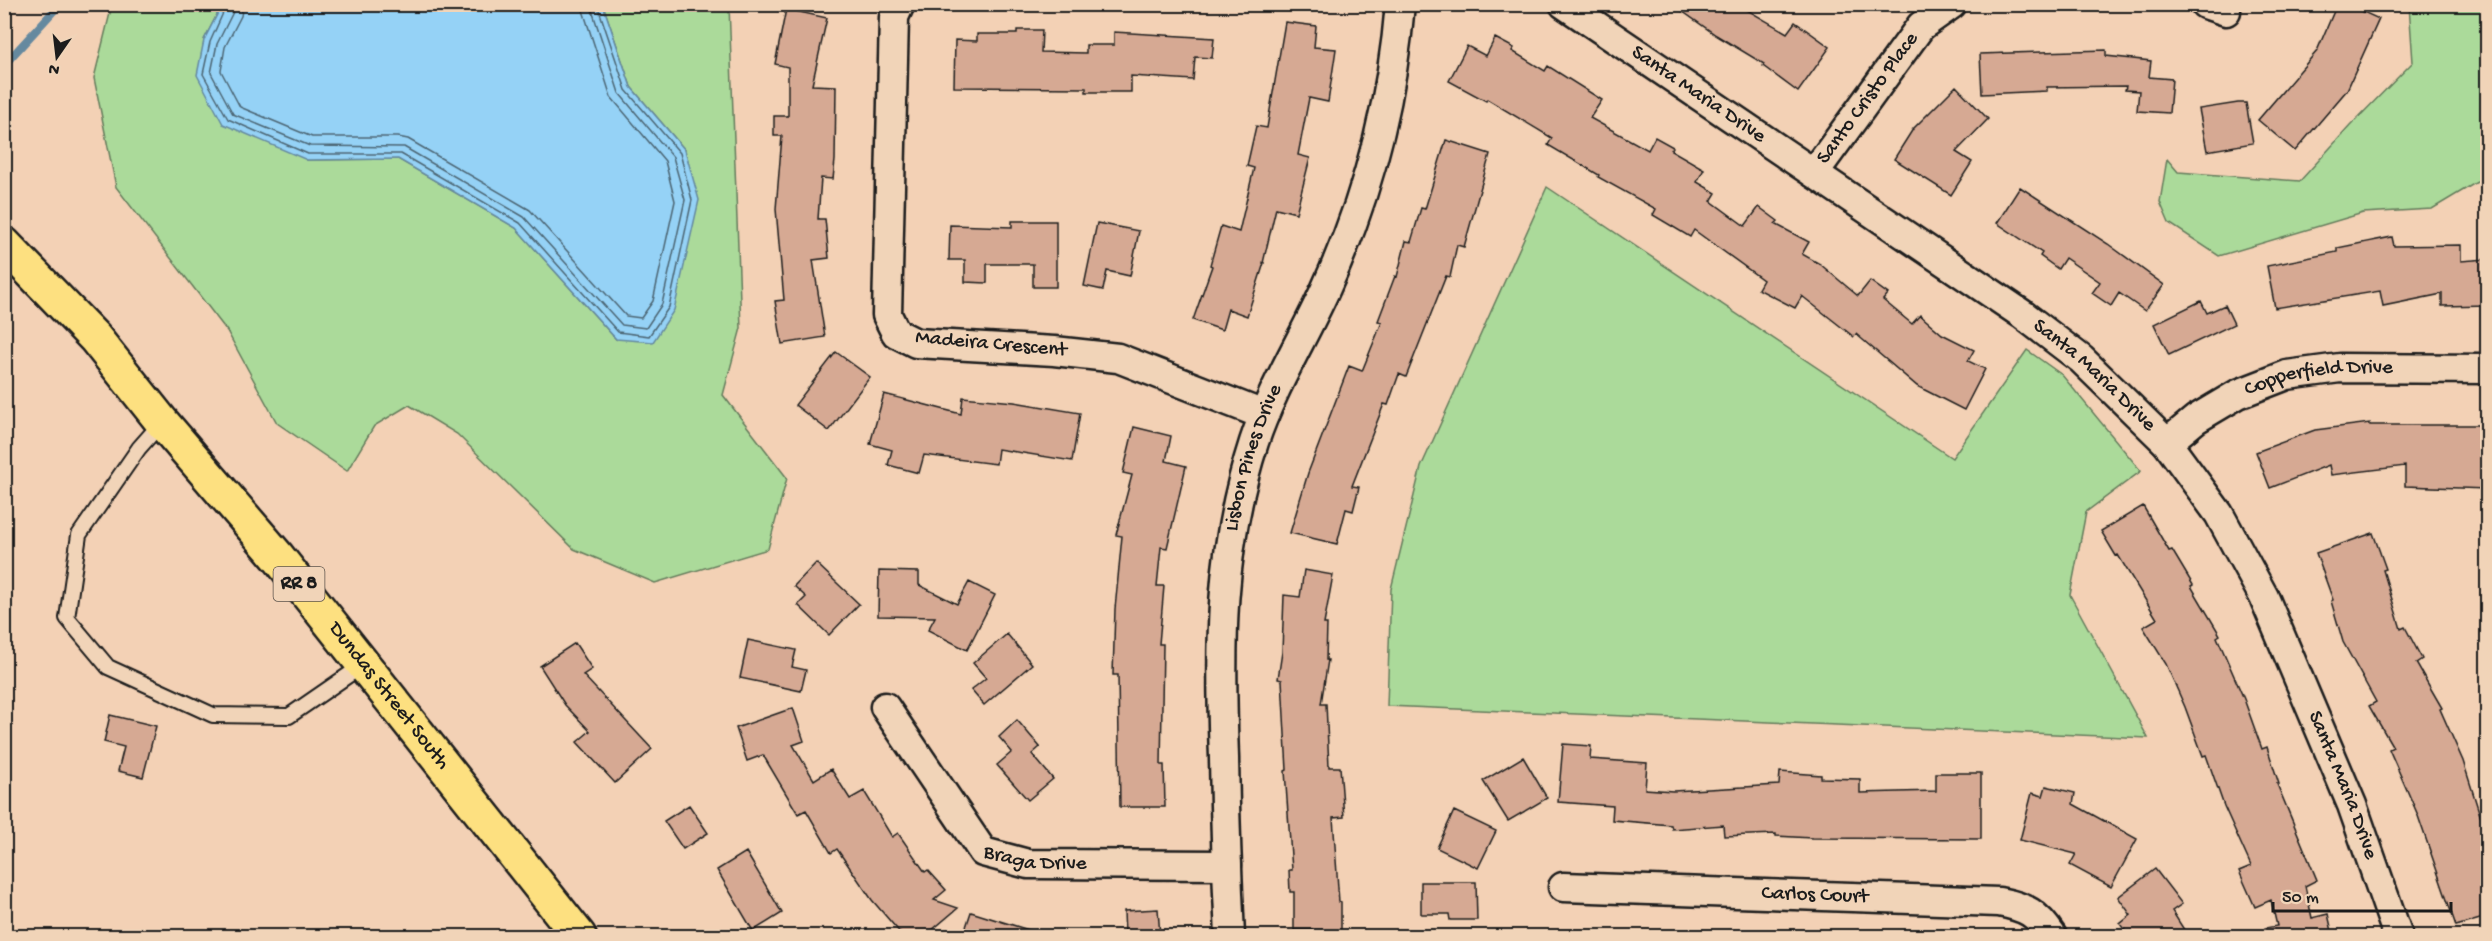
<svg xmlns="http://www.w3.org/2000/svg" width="2492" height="941" viewBox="0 0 2492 941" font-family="'Gochi Hand',sans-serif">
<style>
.green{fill:#abda9a;stroke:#647b5b;stroke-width:1.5}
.water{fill:#95d2f6;stroke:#65899f;stroke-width:1.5}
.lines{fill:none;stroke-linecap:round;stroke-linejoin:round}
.shore{stroke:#4c6573;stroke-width:1.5}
.stream{stroke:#65899f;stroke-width:8}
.building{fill:#d6a993;stroke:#1c1c1c;stroke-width:1.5}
.lane-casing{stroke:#1c1c1c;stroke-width:18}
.street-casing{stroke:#1c1c1c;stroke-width:33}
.primary-casing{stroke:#1c1c1c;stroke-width:38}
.lane{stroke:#f1d4b8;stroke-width:14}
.street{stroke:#f1d4b8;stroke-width:28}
.primary{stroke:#fde080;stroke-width:33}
.labels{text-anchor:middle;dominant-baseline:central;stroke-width:4.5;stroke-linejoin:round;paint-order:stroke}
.shield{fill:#f1d4b8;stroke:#5c534b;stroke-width:1.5}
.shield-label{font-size:20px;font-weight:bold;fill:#1c1c1c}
.street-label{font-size:21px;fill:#1c1c1c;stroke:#f1d4b8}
</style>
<rect width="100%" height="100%" fill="#f3d1b5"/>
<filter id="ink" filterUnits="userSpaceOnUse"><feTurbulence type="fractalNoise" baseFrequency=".0167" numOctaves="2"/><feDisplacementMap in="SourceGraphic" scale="12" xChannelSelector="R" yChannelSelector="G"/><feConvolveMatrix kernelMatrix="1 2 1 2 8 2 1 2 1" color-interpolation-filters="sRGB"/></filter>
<g filter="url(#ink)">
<!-- green -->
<path class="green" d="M112,5H222L204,40L307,160L398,159L516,228L616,339L685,150L631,87L603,5H729L741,328L723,395L787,478L768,549L655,583L574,549L457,434L409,405L374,426L347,471L277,423L227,331L116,187L94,78Z
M2409,5H2487V176L2432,209L2363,213L2219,256L2169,223L2160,202L2167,159L2178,172L2300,181L2350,126L2413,62Z
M1547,187L1952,458L2027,350L2062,375L2141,471L2086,512L2070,595L2148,738L1387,706L1391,589L1421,467Z"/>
<!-- water -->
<path class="water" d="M222,5H603L631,87L685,150L699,200L674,310L653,342L616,339L516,228L398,159L307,160L223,124L197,75L204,40Z"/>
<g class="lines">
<!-- shore -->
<path class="shore" d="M227,4L210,42L203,74L228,119L308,154H401L520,223L618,332L649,336L669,307L692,200L680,153L626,90L597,4
M234,4L233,12L217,44L211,73L233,114L310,146L404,147L524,217L622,325L646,328L662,304L685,200L673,157L619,93L590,4
M243,4L241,16L225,47L221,71L240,107L312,137H398L408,139L530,210L626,316L641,318L653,301L675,201L665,161L611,97L581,4"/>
<!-- stream -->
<path class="stream" d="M4,65L60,4"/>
</g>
<!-- building -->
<path class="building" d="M1672,4H1737L1787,33L1795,22L1830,47L1798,92L1763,66L1764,64L1716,35Z
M2337,4H2346L2379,19L2347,90L2295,151L2258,120L2317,51Z
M786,9L827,18L812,85L836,86L835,160L833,179L821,178L818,219H825L829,258L813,260L825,337L782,344L775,301L784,300L776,209L782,136H774V116H788V67L775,64Z
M1285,22L1316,26L1314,47L1336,49L1328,102L1309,98L1298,155L1310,158L1296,213L1276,208L1263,263H1264L1247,316L1228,309L1222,330L1193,320L1212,266L1210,265L1221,226L1239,232L1254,168L1247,166L1256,126L1267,128Z
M1017,30H1042L1041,52L1086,53V45H1114V32L1214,38L1212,58L1195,57L1193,80L1131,76V92H1086V88L954,87L955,40L977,41V34H1017Z
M1495,38L1514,48L1512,51L1545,71L1548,66L1602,100L1590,118L1648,150L1655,137L1673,147L1671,150L1704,169L1697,182L1716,193L1711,201L1745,226L1759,207L1778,221L1775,224L1809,242L1802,254L1820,264L1858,296L1870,281L1888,294L1883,300L1912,324L1920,315L1942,334L1974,350L1968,361L1985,369L1964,410L1917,386L1856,334L1854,337L1802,296L1795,308L1758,289L1763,280L1694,230L1690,237L1653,215L1656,209L1598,177L1599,175L1548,145L1552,138L1487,99L1486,101L1449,81L1467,46L1486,56Z
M2106,50V56L2151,61L2149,77L2172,79L2169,113L2137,111L2139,91L2125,90L2126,86L2047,87V91L1982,94L1980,54Z
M1956,86L1988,119L1956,152L1972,162L1951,195L1894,159L1913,129Z
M2238,103H2246L2253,143L2207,151L2199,109Z
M1446,140L1490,154L1464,247L1457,245L1450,277L1446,276L1406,377L1399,374L1388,405L1384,404L1352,486L1359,487L1353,511L1346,509L1337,544L1290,533L1308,473L1349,366L1362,371L1382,322L1378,321L1395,276L1397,277L1406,241L1411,242L1421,208L1425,209Z
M2020,187L2108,244L2164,285L2145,311L2119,293L2111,306L2092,293L2100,282L2065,258L2058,269L2040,256L2042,253L1997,223Z
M1012,221H1056V287H1033V264H987V283L965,282V260H949L950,225L1012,227Z
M1097,223L1139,231L1130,276L1107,271L1103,290L1084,286Z
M2392,237L2394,246L2461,245V261L2487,259V305L2442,306V294L2383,306L2380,291L2275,308L2267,266L2337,252V248Z
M2201,301L2207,313L2225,305L2234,324L2169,355L2154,324Z
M836,352L870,377L829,431L795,405Z
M884,394L961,414L963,397L1014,402L1080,413L1072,461L998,449L996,464L924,455L919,473L888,465L892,450L870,444Z
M2370,423V425H2487V489L2405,486V466L2331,475L2329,465L2270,488L2256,452L2315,430Z
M1134,427L1171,436L1166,461L1186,466L1167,548L1161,547L1157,586H1164L1159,644H1163L1161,765H1164L1165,807H1120L1118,675H1113L1115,609L1122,536L1116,535L1132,475L1123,473Z
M2143,506L2169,551L2172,550L2193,585L2191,586L2220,635L2217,637L2244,699L2262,749L2267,747L2279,784H2277L2317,880L2305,886L2312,918L2328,914L2333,936H2266L2265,928L2277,926L2271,900L2255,907L2239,871L2251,866L2224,806L2206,755L2203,756L2185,707L2166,664L2143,627L2157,619L2118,555L2116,556L2101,531Z
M2373,533L2386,569L2383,570L2401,629L2405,627L2422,659L2416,663L2442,708L2440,709L2463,761L2487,837V917L2456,926L2417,813L2389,749L2393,747L2369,706L2376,702L2343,642L2331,601L2333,600L2316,553Z
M816,563L859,604L829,635L798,605L806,597L794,586Z
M1304,570L1333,575L1324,624H1327L1326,660H1328L1321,704H1326L1329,767H1340L1344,817L1333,818L1339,902H1341V930H1294V892H1290L1289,870H1292L1285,771L1287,770L1282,680L1278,679L1282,652L1284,595L1300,597Z
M879,571L919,572V585L957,604L969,582L995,595L967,650L928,630L935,617L878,616Z
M1007,634L1032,664L984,705L971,690L986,678L973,663Z
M748,640L796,650L792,667L806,670L801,691L740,678Z
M575,643L592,669L583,675L652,749L615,783L577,742L590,731L565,705L540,666Z
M793,708L804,741L793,745L814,780L831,769L850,799L864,791L892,837L898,833L925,872L928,870L946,890L934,900L958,908L925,936H903L872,900L837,849L831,853L806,810L798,814L763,755L747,761L736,728Z
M110,715L156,726L143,777L118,771L124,747L104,742Z
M1017,720L1040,747L1032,754L1053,779L1028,800L997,765L1012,752L999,737Z
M1563,744L1591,746L1590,759L1647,763L1645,789L1673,791L1779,785L1780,772L1821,775V778L1860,779V793L1936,791V773H1981V839L1812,838L1776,836V834L1724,836L1723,825L1672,829L1671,825L1612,820L1613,806L1558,802Z
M1523,757L1547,798L1508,821L1483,781Z
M2046,786L2075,793L2073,804L2137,839L2111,887L2070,865L2076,854L2020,840L2032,793L2043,796Z
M689,805L708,833L683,849L664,821Z
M1454,811L1496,831L1478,868L1437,848Z
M746,852L782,913L753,931L717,870Z
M2155,869L2182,904L2172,911L2188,936H2129L2120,924L2131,915L2118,897Z
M1421,882H1476L1477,920H1450L1449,914H1421Z
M1158,909L1160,936H1125L1124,911Z
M971,912L1035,932L1034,936H963Z"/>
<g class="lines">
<!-- lane casing -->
<g class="lane-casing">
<path id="lane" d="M162,422L139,448L79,535L67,618L108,667L213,715L289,716L363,665"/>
</g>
<!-- street casing -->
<g class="street-casing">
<g id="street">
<path d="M900,4L894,17L887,315L896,333L916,343L1054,351L1118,358L1264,415"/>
<path id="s1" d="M1564,4L2022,314L2081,359L2167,443L2219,514L2264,597L2352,805L2398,936"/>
<path d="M2205,4L2226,11"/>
<path id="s2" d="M1814,173L1921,26L1952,4"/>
<path id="s3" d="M2167,443L2196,419L2238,394L2287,375L2340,368L2488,369"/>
<path id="s4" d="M885,707L983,852L1028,864L1227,865"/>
<path id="s5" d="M1563,887L1999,902C2026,907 2037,913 2052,936"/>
<path id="s6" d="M1230,936C1227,877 1225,817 1224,758C1220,646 1219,550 1254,442C1272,388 1303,339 1326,288C1367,198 1392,103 1400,4"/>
</g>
</g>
<!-- primary casing -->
<g class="primary-casing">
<g id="primary">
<path id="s7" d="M4,244L95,338L162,422L278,557L579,936"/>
</g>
</g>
<!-- lane -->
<use href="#lane" class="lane"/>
<!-- street -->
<use href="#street" class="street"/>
<!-- primary -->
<use href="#primary" class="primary"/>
</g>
</g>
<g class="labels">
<!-- shield labels -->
<rect class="shield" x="273.5" y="567" width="51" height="34" rx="4.5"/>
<g class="shield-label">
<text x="299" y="584">RR 8</text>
</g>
<!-- street labels -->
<g class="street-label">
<text stroke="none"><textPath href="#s1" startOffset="162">Santa Maria Drive</textPath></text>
<text stroke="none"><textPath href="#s2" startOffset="92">Santo Cristo Place</textPath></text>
<text transform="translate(991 345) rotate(5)">Madeira Crescent</text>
<text stroke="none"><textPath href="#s1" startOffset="648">Santa Maria Drive</textPath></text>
<text stroke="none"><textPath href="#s3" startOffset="170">Copperfield Drive</textPath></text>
<text stroke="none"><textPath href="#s6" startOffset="482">Lisbon Pines Drive</textPath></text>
<text stroke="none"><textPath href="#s7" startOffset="594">Dundas Street South</textPath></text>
<text stroke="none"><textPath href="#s1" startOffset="1134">Santa Maria Drive</textPath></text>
<text stroke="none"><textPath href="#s4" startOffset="228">Braga Drive</textPath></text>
<text stroke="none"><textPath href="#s5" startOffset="252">Carlos Court</textPath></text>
</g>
</g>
<!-- margin -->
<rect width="2492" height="941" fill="none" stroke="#f1d4b8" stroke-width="24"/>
<rect x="12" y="12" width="2468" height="917" fill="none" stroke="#1c1c1c" stroke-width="2" filter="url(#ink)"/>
<!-- north arrow -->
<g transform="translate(57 57) rotate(194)" stroke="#f1d4b8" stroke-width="4.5" paint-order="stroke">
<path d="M0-4.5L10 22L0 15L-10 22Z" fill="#1c1c1c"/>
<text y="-9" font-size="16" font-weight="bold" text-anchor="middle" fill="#1c1c1c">N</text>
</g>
<!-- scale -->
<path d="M2273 902v9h178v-9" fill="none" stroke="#1c1c1c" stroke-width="3"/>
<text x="2282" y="902" font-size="18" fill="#1c1c1c" stroke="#f1d4b8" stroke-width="4.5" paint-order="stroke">50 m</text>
</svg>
